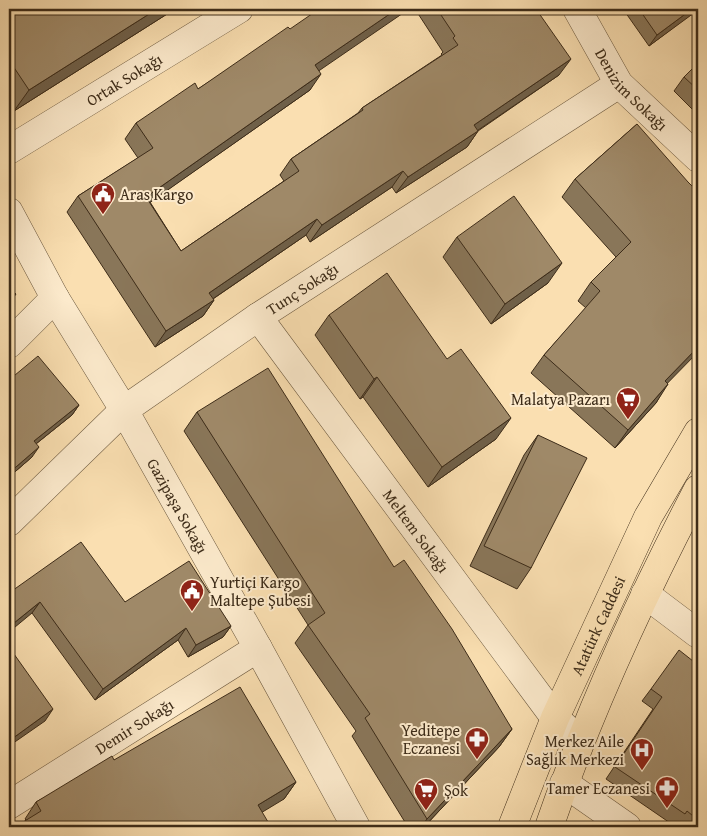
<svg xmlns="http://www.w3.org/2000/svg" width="707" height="836" viewBox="0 0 707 836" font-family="'Gentium Book Plus',serif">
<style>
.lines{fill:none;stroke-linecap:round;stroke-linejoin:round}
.street-casing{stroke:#6c593f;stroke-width:29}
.primary-casing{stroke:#3d2c19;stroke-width:29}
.street{stroke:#fceacc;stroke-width:28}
.primary{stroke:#fadfb1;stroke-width:28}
.wall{fill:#897659;stroke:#3d2c19}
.shaded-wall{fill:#6f6049;stroke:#3d2c19}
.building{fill:#9f8968;stroke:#3d2c19}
.labels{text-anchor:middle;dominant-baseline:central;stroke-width:4;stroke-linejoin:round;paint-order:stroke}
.street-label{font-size:16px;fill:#3d2c19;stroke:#fceacc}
.poi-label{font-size:16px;fill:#3d2c19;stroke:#fceacc;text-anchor:end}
</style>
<rect width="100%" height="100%" fill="#fadfb1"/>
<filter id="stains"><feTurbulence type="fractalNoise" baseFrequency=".004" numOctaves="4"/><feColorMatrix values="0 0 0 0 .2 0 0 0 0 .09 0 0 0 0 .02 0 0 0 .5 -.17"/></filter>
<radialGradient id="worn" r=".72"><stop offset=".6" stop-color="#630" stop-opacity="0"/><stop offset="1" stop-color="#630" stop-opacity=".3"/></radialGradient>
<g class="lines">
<!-- street casing -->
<g class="street-casing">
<g id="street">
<path id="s1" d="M577,9L619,84L698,158"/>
<path id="s2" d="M9,150L239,9"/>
<path id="s3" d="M9,212L55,298L124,410L258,648L356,827"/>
<path id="s4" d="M258,317L555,718L580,741"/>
<path d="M9,344L55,298"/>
<path id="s5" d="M9,522L124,410L258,317L619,84"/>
<path d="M645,594L698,634"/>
<path d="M564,783L627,827"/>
<path id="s6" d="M9,805L258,648"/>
</g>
</g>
<!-- primary casing -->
<g class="primary-casing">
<g id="primary">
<path id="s7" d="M512,827L555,718L648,517L698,432"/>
<path d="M549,827C589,711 641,598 698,489"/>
</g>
</g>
<!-- street -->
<use href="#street" class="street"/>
<!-- primary -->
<use href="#primary" class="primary"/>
</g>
<!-- wall -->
<path class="wall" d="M9,9H175L14,111L9,102Z
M415,9H536L559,75L478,131L467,147L396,193L392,187L310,242L306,235L213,299L214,300L203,316L155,347L67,212L78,196L138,158L125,139L136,123L198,89L290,29L319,71L310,90L150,202L181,251L284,181L280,175L291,159L358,113L362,108L442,55L441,54L443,52Z
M623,9H698L649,46Z
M698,63V115L674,91L684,77Z
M637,124L667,383L656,403L615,448L531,373L544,355L586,308L578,301L591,282L616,257L562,197L575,179Z
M457,237L548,283L491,324L443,257Z
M329,315L496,439L428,487L363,397L360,399L315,335Z
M9,380L79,405L72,415L36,444L32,457L9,477Z
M197,412L394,567L512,729L499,747L424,827H408L352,736L356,731L295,643L308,625L184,431Z
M538,435L531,568L517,589L470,566L524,455Z
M9,593L125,602L231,626L223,637L188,657L178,640L95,700L32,613Z
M698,665V827H682L678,824L676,827L606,779L653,709L642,701L651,689Z
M114,760L296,782L284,799L26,820L25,819L36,802Z"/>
<!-- shaded-wall -->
<path class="shaded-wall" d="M157,9H175L14,111L29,90Z
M397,9H409L304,81L315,65Z
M692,9H698V10L649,46L657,35Z
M571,59L559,75L462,141L474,125Z
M321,74L310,90L135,213L146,197Z
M478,131L467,147L396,193L408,177Z
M403,171L392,187L310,242L322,225Z
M317,219L306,235L198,309L209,293Z
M562,263L548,283L491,324L505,304Z
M16,294L9,304V301Z
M214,300L203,316L155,347L166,331Z
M698,347V352L652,399L665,381Z
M377,377L363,397L360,399L374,379Z
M668,384L656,403L615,448L628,430Z
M79,405L72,415L27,451L34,441Z
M511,418L496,439L428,487L442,467Z
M39,447L32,457L9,477V473Z
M40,602L32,613L9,632V627Z
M231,626L223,637L188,657L196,645Z
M186,628L178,640L95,700L103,689Z
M53,709L45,721L9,746V741Z
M512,729L499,747L424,827H421L427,819Z
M296,782L284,799L246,822L258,805Z"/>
<!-- building -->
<path class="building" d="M9,9H157L29,90L9,60Z
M319,9H397L315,65L321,74L146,197L181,251L299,171L291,159L363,110L362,108L458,45L453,38L455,36L437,9H536L571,59L474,125L478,131L408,177L403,171L322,225L317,219L209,293L214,300L166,331L78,196L153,148L136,123L195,83L198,89L288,27L290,29Z
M639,9H692L657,35Z
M698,63V90L684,77Z
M637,124L688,182L698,192V347L665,381L668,384L628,430L544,355L600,291L591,282L631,242L575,179Z
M514,196L562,263L505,304L457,237Z
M387,273L447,359L461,349L511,418L442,467L377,377L374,379L329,315Z
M9,287L16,294L9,301Z
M38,356L79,405L34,441L39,447L9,473V404L13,400L9,396V380Z
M268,368L394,567L404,560L452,629L512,729L427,819L365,718L370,714L308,625L325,613L197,412Z
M538,435L587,458L531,568L484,546Z
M81,542L125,602L189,561L231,626L196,645L186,628L103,689L40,602L9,627V593Z
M9,647L53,709L9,741Z
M679,650L698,665V820L687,811L685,814L615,767L662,697L651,689Z
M240,687L296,782L258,805L271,827H15L41,811L36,802L112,756L114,760Z"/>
<!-- icons -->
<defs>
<g id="civic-pin" transform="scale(1.25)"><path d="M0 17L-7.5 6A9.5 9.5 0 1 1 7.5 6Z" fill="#8f2418" stroke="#fceacc"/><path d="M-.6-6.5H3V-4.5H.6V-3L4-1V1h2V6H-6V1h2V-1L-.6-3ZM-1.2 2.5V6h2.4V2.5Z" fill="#fff"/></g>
<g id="supermarket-pin" transform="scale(1.25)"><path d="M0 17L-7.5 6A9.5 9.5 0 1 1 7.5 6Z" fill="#8f2418" stroke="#fceacc"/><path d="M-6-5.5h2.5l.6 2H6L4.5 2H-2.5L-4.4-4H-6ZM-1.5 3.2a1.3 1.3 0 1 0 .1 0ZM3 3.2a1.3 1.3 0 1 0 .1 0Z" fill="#fff"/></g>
<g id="pharmacy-pin" transform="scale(1.25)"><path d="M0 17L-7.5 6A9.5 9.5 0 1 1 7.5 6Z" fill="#8f2418" stroke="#fceacc"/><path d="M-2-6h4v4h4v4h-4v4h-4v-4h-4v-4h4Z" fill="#fff"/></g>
<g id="hospital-pin" transform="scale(1.25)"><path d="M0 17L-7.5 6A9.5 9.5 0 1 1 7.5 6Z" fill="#8f2418" stroke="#fceacc"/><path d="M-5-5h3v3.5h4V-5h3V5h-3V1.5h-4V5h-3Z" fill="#fff"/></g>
</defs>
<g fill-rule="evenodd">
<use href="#civic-pin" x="103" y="194"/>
<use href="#supermarket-pin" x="628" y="399"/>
<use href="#civic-pin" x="192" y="591"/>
<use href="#pharmacy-pin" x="477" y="739"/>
<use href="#hospital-pin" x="642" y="750"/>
<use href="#pharmacy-pin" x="667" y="788"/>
<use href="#supermarket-pin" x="426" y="790"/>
</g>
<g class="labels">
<!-- street labels -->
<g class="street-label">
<text stroke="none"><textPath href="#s2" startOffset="135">Ortak Sokağı</textPath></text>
<text stroke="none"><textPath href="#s1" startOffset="98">Denizim Sokağı</textPath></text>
<text stroke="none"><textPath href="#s5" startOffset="376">Tunç Sokağı</textPath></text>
<text stroke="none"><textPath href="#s3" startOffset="339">Gazipaşa Sokağı</textPath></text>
<text stroke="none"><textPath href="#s4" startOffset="266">Meltem Sokağı</textPath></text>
<text stroke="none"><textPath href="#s7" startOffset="219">Atatürk Caddesi</textPath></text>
<text stroke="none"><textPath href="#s6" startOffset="148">Demir Sokağı</textPath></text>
</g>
<!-- poi labels -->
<g class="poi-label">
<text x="120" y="194" text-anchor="start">Aras Kargo</text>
<text x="610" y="399">Malatya Pazarı</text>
<text x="210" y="582" text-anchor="start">Yurtiçi Kargo<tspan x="210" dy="18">Maltepe Şubesi</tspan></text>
<text x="460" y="730">Yeditepe<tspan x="460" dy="18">Eczanesi</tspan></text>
<text x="624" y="741">Merkez Aile<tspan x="624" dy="18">Sağlık Merkezi</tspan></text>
<text x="650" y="788">Tamer Eczanesi</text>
<text x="444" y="790" text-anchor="start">Şok</text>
</g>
</g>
<!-- margin -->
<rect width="707" height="836" fill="none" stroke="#fadfb1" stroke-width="30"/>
<rect x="10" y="10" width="687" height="816" fill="none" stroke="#3d2c19" stroke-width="2.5"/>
<rect x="15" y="15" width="677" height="806" fill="none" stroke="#3d2c19"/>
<rect width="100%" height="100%" filter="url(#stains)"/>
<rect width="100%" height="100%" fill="url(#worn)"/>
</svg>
